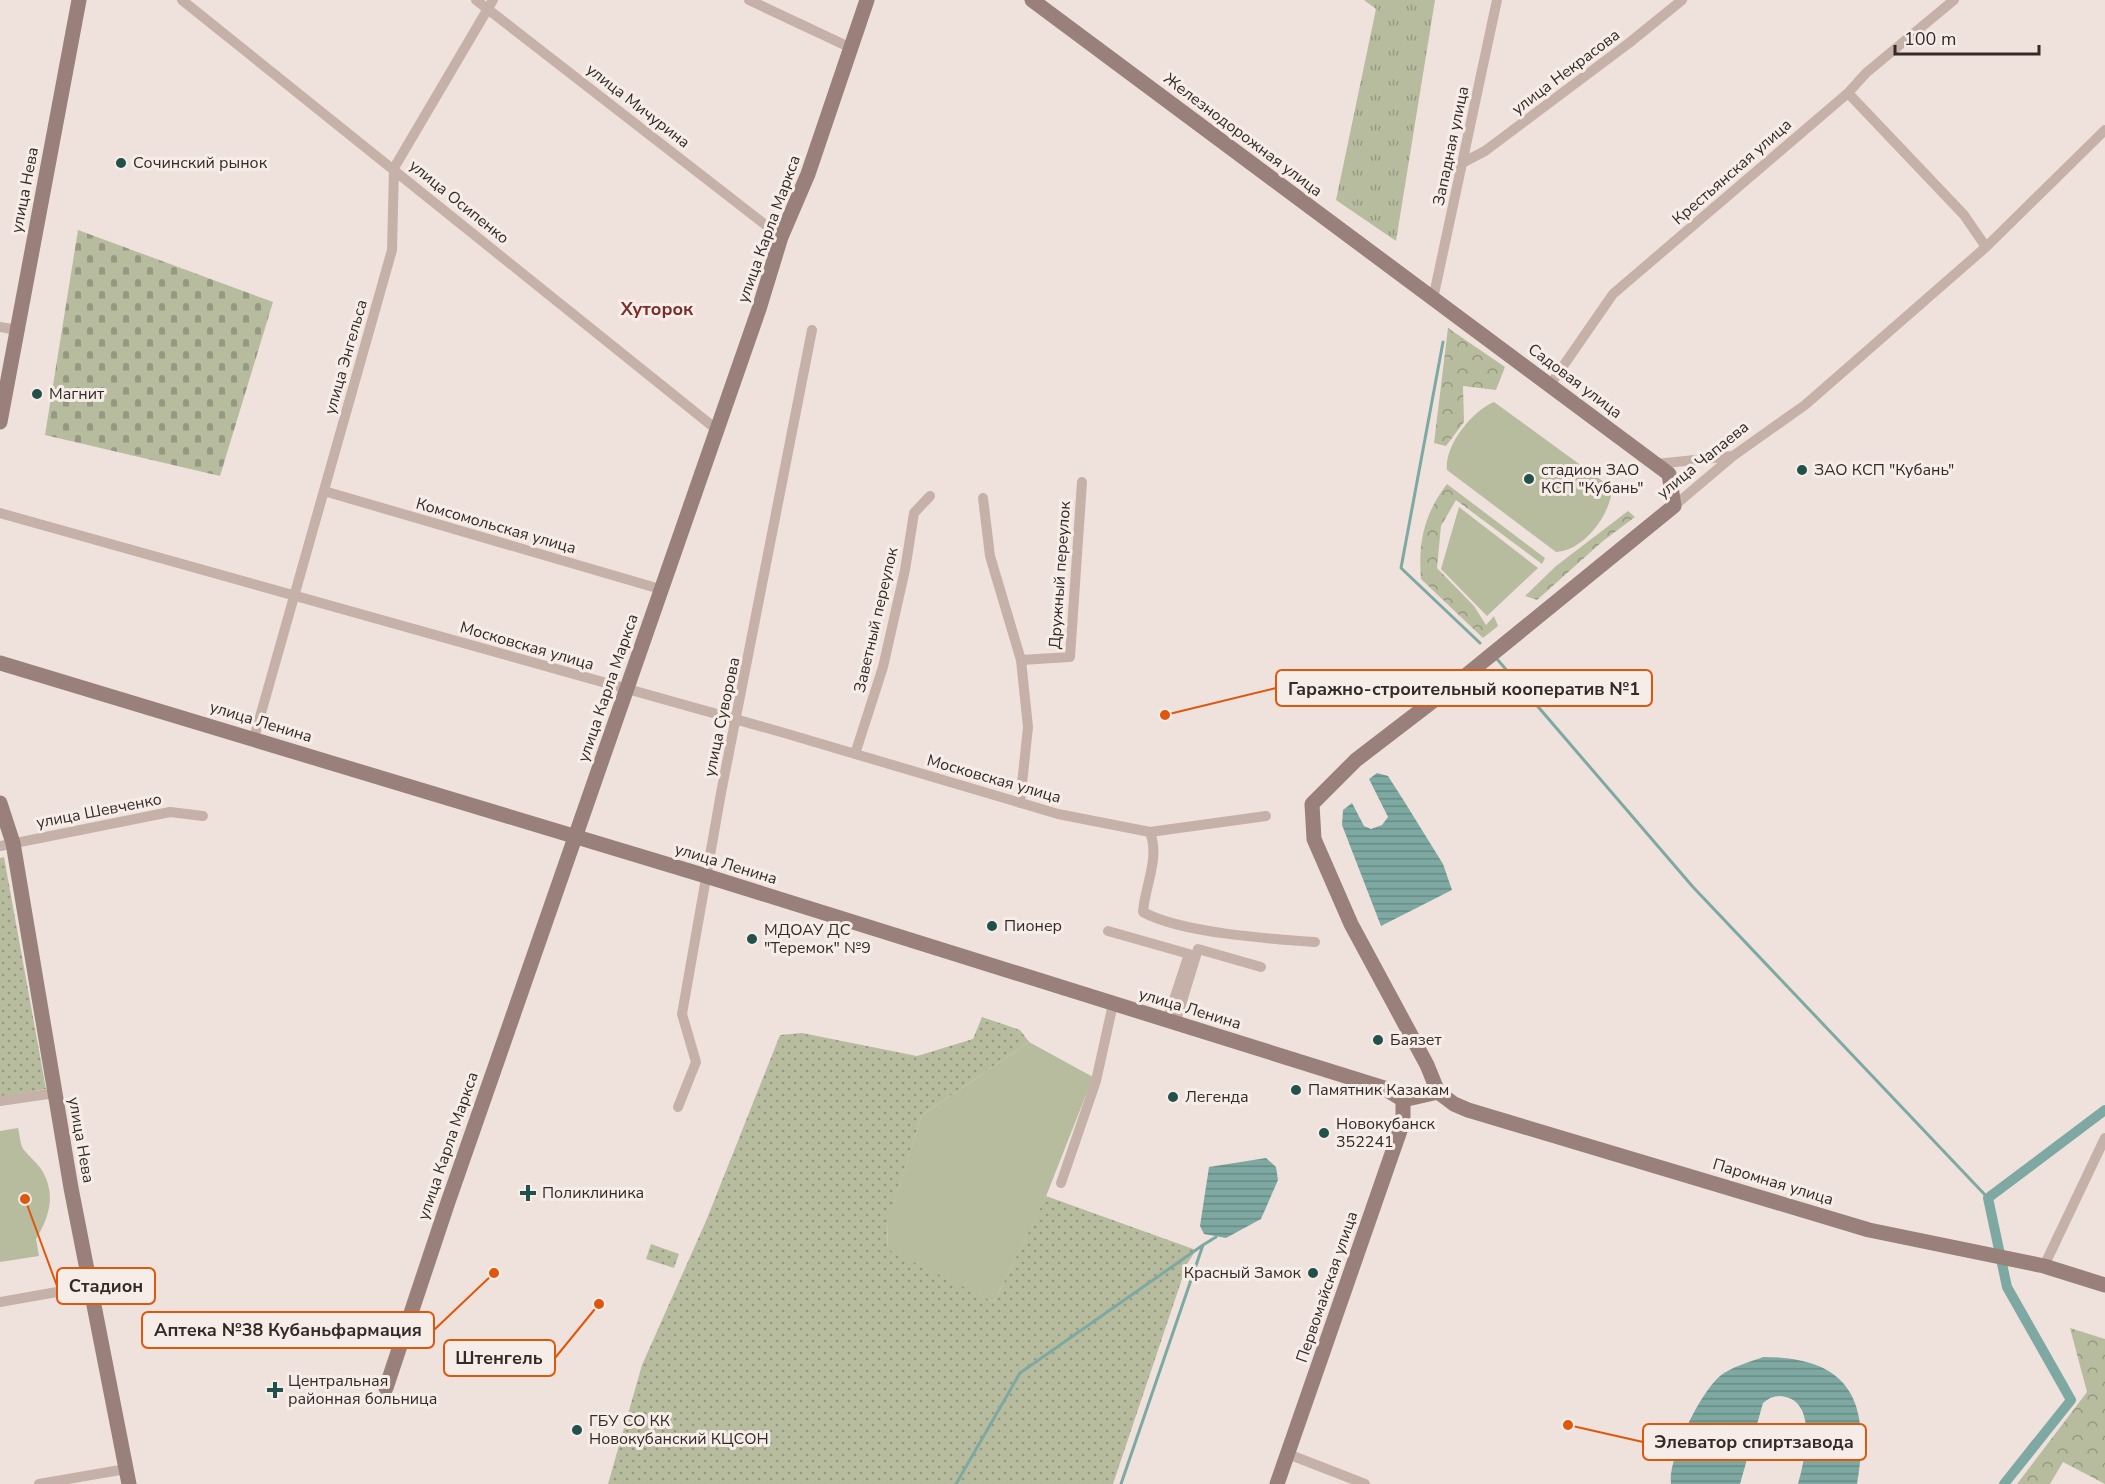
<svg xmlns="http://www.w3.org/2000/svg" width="2105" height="1484" viewBox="0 0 2105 1484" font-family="'Nunito Sans',sans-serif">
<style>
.grass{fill:url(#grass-tufts)}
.forest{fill:url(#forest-crowns)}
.cemetery{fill:url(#cemetery-stones)}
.park{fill:url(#park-dots)}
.garden{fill:#b8bc9e}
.water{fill:url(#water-rules)}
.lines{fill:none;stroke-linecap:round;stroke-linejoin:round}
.stream{stroke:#7ea9a2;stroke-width:3}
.canal{stroke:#7ea9a2;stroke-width:10}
.street{stroke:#c6b1a9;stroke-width:10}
.secondary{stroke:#99807b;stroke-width:15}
.poi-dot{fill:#22504a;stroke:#f7ede8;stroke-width:2}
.labels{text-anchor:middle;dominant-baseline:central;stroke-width:6;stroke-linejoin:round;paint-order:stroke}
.street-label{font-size:16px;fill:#342a28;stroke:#f7ede8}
.poi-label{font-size:16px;fill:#342a28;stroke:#f7ede8;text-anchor:start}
.neighbourhood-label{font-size:18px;font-weight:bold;fill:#7a2e2a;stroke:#f7ede8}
.leader{fill:none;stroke:#df570d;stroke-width:2}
.callout-dot{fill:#df570d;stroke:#f7ede8;stroke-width:2}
.callout{fill:#f7ede8;stroke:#df570d;stroke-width:2}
.callout-label{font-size:18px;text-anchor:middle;font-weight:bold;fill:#342a28}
</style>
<defs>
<pattern id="grass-tufts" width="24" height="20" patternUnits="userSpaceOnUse" patternTransform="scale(1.5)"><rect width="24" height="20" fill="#b8bc9e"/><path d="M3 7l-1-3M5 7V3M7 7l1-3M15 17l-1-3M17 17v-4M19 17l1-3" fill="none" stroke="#969981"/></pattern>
<pattern id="forest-crowns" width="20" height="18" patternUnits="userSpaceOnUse" patternTransform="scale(1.5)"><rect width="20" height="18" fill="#b8bc9e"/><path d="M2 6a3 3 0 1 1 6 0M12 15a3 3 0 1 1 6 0" fill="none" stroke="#969981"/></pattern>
<pattern id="cemetery-stones" width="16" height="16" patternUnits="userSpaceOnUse" patternTransform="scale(1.5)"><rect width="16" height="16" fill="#b8bc9e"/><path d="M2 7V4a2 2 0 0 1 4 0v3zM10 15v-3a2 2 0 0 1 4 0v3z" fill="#969981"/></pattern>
<pattern id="park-dots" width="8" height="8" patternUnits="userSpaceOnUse" patternTransform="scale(1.5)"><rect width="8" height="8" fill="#b8bc9e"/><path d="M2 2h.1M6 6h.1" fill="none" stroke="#969981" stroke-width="1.8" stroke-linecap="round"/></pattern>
<pattern id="water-rules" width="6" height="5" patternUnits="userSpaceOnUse" patternTransform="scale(1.5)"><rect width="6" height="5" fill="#7ea9a2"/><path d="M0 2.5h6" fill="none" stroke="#688a84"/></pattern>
</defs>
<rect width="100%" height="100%" fill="#efe2dc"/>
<!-- grass -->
<path class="grass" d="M1364,0H1435L1396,241L1336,200L1376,9Z"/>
<!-- forest -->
<path class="forest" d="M1448,328L1505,367L1496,390L1463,386L1464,422L1446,446L1434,443Z
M1447,484L1545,558L1542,564L1456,500L1441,526L1437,568L1474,606L1486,625L1494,616L1498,626L1483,638L1421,579C1418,542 1424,514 1447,484Z
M1628,511L1635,517L1603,541L1537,600L1525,596L1556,566Z
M2070,1328L2105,1339V1484L2063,1462L2050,1484H2017L2087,1392Z"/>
<!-- cemetery -->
<path class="cemetery" d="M78,230L273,302L220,476L45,435Z"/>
<!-- park -->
<path class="park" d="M4,857L46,1089L0,1097V858Z
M982,1017L1020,1030L1029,1042L922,1115L888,1222L887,1246L994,1302L1046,1196L1196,1250L1187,1264L1113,1484H608L642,1365L706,1221L780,1035L802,1033L917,1056L973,1039Z
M651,1244L679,1254L674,1268L646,1259Z"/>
<!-- garden -->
<path class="garden" d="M1494,402L1612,488C1611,515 1583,551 1556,552L1447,470C1444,446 1472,411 1494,402Z
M1459,507L1538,568L1487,616L1441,569Z
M1029,1042L1093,1077L1045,1199L994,1302L887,1249L888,1221L922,1115Z
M18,1128C20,1135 20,1145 24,1150C30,1158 38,1163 43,1172C56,1195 49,1218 36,1239L39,1256L0,1262V1131Z"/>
<!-- water -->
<path class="water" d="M1377,773L1388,776L1404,801L1443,864L1452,890L1381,926L1342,825L1343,810L1352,803L1364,826L1371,829L1382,825L1388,817L1369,779Z
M1266,1158L1276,1167L1278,1180L1261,1219L1226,1238L1204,1234L1200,1226L1209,1167Z
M1763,1357C1852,1357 1871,1403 1857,1484H1798C1804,1462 1817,1409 1789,1398C1779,1394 1771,1396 1763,1403L1740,1484H1671C1668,1458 1700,1393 1720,1376C1731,1367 1750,1362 1763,1357Z"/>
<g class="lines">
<!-- stream -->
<path class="stream" d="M1443,342L1401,568L1480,643
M1497,659L1693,887L1988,1198
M956,1484L1020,1373L1203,1245
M1121,1484L1203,1245L1216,1237"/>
<!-- canal -->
<path class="canal" d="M2004,1484L2071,1400L2007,1287L1988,1198L2105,1110"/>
<!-- street -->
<path class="street" d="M182,0L716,429
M476,0L781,237
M749,0L849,47
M1848,93L1964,215L1986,247
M1464,162L1485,151L1629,43L1682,0
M1433,299L1497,0
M0,327L17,330
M1550,385L1613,294L1848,93L1866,73L1954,0
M1656,464L1733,456
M324,491L660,589
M983,498L990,556L1021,660L1028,727L1020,803
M1674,506L1733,456L1805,405L1986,247L2105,130
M0,513L781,732L1058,814L1150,832C1160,859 1145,885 1143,912C1181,933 1271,939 1315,942
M1021,660L1070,657L1082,482
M254,738L392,250L394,168L493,0
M855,754L883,667L905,570L914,513L930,496
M1150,832L1266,816
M0,846L170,812L203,816
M1108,931L1189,954L1167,1021
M1175,1024L1198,949L1261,967
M0,1101L55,1093
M678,1107L696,1062L682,1014L721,793L812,330
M1061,1183L1096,1081L1113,1004
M2044,1266L2105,1138
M0,1302L91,1286
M1288,1454L1365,1484
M39,1484L126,1469"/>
<!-- secondary -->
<path class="secondary" d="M1032,0L1669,474L1674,506L1459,681L1356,760L1312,804L1314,839L1351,924L1427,1065L1438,1092L1454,1104L1468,1110L1869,1230L2044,1266L2105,1285
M0,422L79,0
M0,663L706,876L1384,1088L1403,1100L1438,1092
M0,803L13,843L71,1188L129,1484
M386,1388L447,1205L759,309L781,237L808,174L867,0
M1277,1484L1403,1122V1100"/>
</g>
<!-- markers -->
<g class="poi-dot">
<circle cx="121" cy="163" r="6"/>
<circle cx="37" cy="394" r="6"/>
<circle cx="1802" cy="470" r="6"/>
<circle cx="1529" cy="479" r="6"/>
<circle cx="992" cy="926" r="6"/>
<circle cx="752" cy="939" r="6"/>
<circle cx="1378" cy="1040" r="6"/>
<circle cx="1296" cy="1090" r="6"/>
<circle cx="1173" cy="1097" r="6"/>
<circle cx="1324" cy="1133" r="6"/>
<path d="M525 1184h6v6h6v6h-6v6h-6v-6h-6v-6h6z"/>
<circle cx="1313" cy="1273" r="6"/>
<path d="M272 1381h6v6h6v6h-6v6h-6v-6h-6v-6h6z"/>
<circle cx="577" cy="1430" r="6"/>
</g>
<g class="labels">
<!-- street labels -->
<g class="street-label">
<text transform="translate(1566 72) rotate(-37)">улица Некрасова</text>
<text transform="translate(638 106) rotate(38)">улица Мичурина</text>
<text transform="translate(1243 135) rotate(37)">Железнодорожная улица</text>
<text transform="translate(1451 146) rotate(-78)">Западная улица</text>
<text transform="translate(1732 172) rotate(-41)">Крестьянская улица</text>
<text transform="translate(25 190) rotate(-79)">улица Нева</text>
<text transform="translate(459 202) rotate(39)">улица Осипенко</text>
<text transform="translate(769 229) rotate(-70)">улица Карла Маркса</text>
<text transform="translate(346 357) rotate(-74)">улица Энгельса</text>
<text transform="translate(1575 381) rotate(37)">Садовая улица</text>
<text transform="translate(1703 460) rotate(-39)">улица Чапаева</text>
<text transform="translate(496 526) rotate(16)">Комсомольская улица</text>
<text transform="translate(1060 575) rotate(-86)">Дружный переулок</text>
<text transform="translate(876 620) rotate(-77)">Заветный переулок</text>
<text transform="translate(527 646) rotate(16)">Московская улица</text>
<text transform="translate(608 688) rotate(-71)">улица Карла Маркса</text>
<text transform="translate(722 717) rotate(-78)">улица Суворова</text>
<text transform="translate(261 722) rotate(17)">улица Ленина</text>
<text transform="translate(994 779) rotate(16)">Московская улица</text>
<text transform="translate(99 811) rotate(-11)">улица Шевченко</text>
<text transform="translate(726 864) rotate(17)">улица Ленина</text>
<text transform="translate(1190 1009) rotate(17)">улица Ленина</text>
<text transform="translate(81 1140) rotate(80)">улица Нева</text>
<text transform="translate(448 1146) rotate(-71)">улица Карла Маркса</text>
<text transform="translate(1773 1182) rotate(17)">Паромная улица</text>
<text transform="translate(1327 1287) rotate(-71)">Первомайская улица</text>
</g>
<!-- poi labels -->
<g class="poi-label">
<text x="133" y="163">Сочинский рынок</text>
<text x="49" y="394">Магнит</text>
<text x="1541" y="470">стадион ЗАО<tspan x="1541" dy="18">КСП "Кубань"</tspan></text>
<text x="1814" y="470">ЗАО КСП "Кубань"</text>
<text x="1004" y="926">Пионер</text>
<text x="764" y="930">МДОАУ ДС<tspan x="764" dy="18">"Теремок" №9</tspan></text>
<text x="1390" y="1040">Баязет</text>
<text x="1308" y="1090">Памятник Казакам</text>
<text x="1185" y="1097">Легенда</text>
<text x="1336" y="1124">Новокубанск<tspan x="1336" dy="18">352241</tspan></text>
<text x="542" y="1193">Поликлиника</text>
<text x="1301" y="1273" text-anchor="end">Красный Замок</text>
<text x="288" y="1381">Центральная<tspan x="288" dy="18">районная больница</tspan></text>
<text x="589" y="1421">ГБУ СО КК<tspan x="589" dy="18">Новокубанский КЦСОН</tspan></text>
</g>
<!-- neighbourhood labels -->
<g class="neighbourhood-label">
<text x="657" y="309">Хуторок</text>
</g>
</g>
<!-- callouts -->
<path class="leader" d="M1165 715L1276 688M25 1199L57 1286M494 1273L434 1330M599 1304L555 1358M1568 1425L1643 1442"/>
<g class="callout-dot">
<circle cx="1165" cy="715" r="6"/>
<circle cx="25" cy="1199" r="6"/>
<circle cx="494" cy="1273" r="6"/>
<circle cx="599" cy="1304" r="6"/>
<circle cx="1568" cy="1425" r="6"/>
</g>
<g class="callout">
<rect x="1276" y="670" width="376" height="36" rx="6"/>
<rect x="57" y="1268" width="98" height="36" rx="6"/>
<rect x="142" y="1312" width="292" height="36" rx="6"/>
<rect x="444" y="1340" width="111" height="36" rx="6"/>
<rect x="1643" y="1424" width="223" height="36" rx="6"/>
</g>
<g class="callout-label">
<text x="1464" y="695">Гаражно-строительный кооператив №1</text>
<text x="106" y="1292">Стадион</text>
<text x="288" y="1336">Аптека №38 Кубаньфармация</text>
<text x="499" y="1364">Штенгель</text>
<text x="1754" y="1448">Элеватор спиртзавода</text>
</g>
<!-- scale -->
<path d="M1895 45v9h144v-9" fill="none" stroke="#342a28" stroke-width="3"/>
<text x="1904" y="45" font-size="18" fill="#342a28" stroke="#f7ede8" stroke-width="4.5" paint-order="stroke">100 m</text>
</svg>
